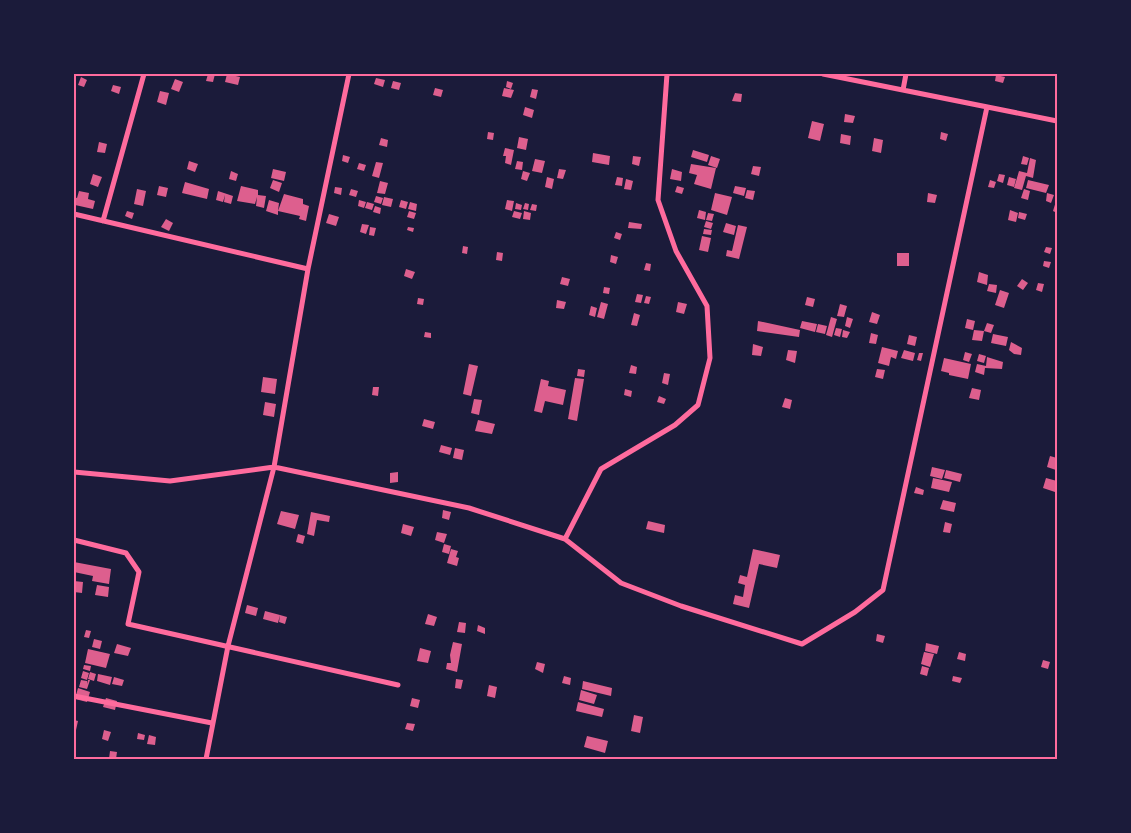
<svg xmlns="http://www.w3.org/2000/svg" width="1131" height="833" viewBox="0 0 1131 833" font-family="Bitter,serif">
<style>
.building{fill:#dd5f8e}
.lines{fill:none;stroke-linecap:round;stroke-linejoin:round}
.minor{stroke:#ff6b9d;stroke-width:5}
.neatline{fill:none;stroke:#ff6b9d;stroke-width:2}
</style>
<rect width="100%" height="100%" fill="#1b1b3a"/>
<!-- building -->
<path class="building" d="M208,74H215L213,82L206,81Z
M227,74L240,77L238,85L225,82Z
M996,75L1005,77L1003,83L995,81Z
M81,77L87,80L84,87L78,85Z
M376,78L385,80L383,87L374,84Z
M175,79L183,82L179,92L171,89Z
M393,81L401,83L399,90L391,88Z
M507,81L513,83L511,89L506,87Z
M113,85L121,87L119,94L111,91Z
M435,88L443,90L441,97L433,95Z
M504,88L514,90L511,98L502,96Z
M532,89L538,90L536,99L530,97Z
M160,91L169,93L166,105L157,102Z
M735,93L742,94L741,102L732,101Z
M525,107L534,110L532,118L523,115Z
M845,114L855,116L853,123L844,122Z
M812,121L824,124L820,141L808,138Z
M488,132L494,133L493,140L487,139Z
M941,132L948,134L946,141L940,139Z
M841,134L851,136L850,145L840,143Z
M519,137L528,139L526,150L517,148Z
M381,138L388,140L387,147L379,145Z
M874,138L883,140L881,153L872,151Z
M99,142L107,144L105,153L97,152Z
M505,148L514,150L511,165L505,163L506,156H503Z
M693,150L709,155L707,162L691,157Z
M593,153L610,156L609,165L592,162Z
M343,155L350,157L348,163L342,161Z
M633,156L641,157L639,166L632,164Z
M711,156L720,159L717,168L708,165Z
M1023,156L1029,158L1027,165L1021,164Z
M1030,158L1036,160L1033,178L1026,176L1022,190L1014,188L1019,171L1027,173Z
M535,159L545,161L542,173L532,171Z
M189,161L198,164L195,172L187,169Z
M517,161L523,162L522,170L515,169Z
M376,162L383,163L379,178L372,176Z
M359,163L366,165L364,171L357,169Z
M691,164L716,168L711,189L694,184L697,175L689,173Z
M753,166L761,167L759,176L751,174Z
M273,169L286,172L284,181L271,178Z
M559,169L566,170L563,179L557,178Z
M672,169L682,172L681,181L670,179Z
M231,171L238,174L236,181L229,179Z
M523,171L530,173L527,181L521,179Z
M93,174L102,177L98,187L90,184Z
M999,174L1005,175L1003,183L997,181Z
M547,177L554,179L552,189L545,187Z
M617,177L623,178L622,186L615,185Z
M1009,177L1016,179L1014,187L1007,185Z
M626,179L633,181L631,190L624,189Z
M273,180L282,183L279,192L270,188Z
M990,180L996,182L994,188L988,187Z
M1028,180L1049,185L1046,193L1026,188Z
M380,181L388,183L385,194L377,193Z
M185,182L209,189L207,199L182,193Z
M159,186L168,188L166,197L157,195Z
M241,186L258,190V195L266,196L264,208L256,206L257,197L255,204L237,201Z
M677,186L684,188L682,194L675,192Z
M735,186L746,188L744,196L733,193Z
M335,187L342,188L341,195L334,193Z
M137,189L146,191L143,206L134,204Z
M351,189L358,191L356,197L349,195Z
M1024,189L1030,191L1028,200L1021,198Z
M747,190L755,191L753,200L745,198Z
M79,191L89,193L88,199L95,201L93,209L75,205L74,203V197L77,198Z
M218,191L233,196L231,204L224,202L225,195L223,202L216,200Z
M715,193L732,197L727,215L711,210Z
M928,193L937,195L935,203L927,202Z
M1047,193L1054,195L1051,203L1046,201Z
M284,194L303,199V204L309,206L306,221L299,219L300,216L278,211V215L266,211L269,200L279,203L278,211Z
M376,196L383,198L381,204L374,202Z
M384,197L393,199L391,207L382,205Z
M1057,198V213L1053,211Z
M359,200L366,202L364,208L358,206Z
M401,200L408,202L406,209L399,207Z
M507,200L514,201L512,211L505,209Z
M367,202L374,204L372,210L365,208Z
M410,202L417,204L416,211L408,209Z
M516,203L522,205L521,210L515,209Z
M525,203L529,204L528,210L523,209Z
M532,204L537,205L536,211L530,210Z
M375,206L381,208L380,214L373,212Z
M699,210L706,212L705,220L697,218Z
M1010,210L1018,213L1016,222L1008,220Z
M127,211L134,213L132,219L125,216Z
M409,211L416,213L414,219L407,217Z
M514,211L522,213L520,219L512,217Z
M524,211L531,213L530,220L523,219Z
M1019,212L1027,214L1025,220L1018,218Z
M708,213L714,214L712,221L706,220Z
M329,214L339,217L336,226L326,223Z
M166,219L173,223L169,231L161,227Z
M706,221L713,223L711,229L704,227Z
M629,222L642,224L641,229L628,228Z
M726,223L736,226L734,235L723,232Z
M362,224L369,225L366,234L360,232Z
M738,225L747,227L739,259L726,256L727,250L732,251Z
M370,227L376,228L374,236L369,235Z
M408,227L414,228L413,232L407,230Z
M704,229L712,230L711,235L703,234Z
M616,232L622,234L620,240L614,238Z
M702,236L711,238L708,252L699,250Z
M463,246L468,247L467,254L462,253Z
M1046,247L1052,248L1050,254L1044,252Z
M497,252L503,253L502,261L496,260Z
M897,253H909V266H897Z
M611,255L618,257L616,264L610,262Z
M1044,261L1051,262L1049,268L1043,266Z
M646,263L651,264L650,271L644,270Z
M406,269L415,272L412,279L404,276Z
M979,272L988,275L987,285L977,282Z
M562,277L570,279L568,286L560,284Z
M1022,279L1028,283L1023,290L1017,286Z
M1038,283L1044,284L1042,292L1036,290Z
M989,284L997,285L996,293L987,291Z
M604,287L610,288L609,294L603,293Z
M1000,290L1009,293L1004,308L995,305Z
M637,294L643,295L641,303L635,302Z
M646,296L651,297L649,304L644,303Z
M807,297L815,299L813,307L805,305Z
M418,298L424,299L423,305L417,304Z
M557,300L566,302L564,309L556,308Z
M601,302L608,304L604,319L597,317Z
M678,302L687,304L684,314L676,312Z
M840,304L847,306L844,317L837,316Z
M591,306L597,308L595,317L589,315Z
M872,312L880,315L877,324L869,322Z
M634,313L640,315L637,326L631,325Z
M831,317L837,319L832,337L826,335Z
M847,317L853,319L850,328L845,326Z
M967,319L975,321L973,330L965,328Z
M758,321L800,330L799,337L757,331Z
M802,321L817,324L815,332L800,328Z
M987,323L994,325L991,333L984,331L982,341L972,340L974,330L984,331Z
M818,324L827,326L825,334L816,332Z
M836,328L842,329L840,337L834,335Z
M843,330L850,332L847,338L842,337Z
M425,332L431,333V338L424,337Z
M871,333L878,335L876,344L869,343Z
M993,334L1008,337L1006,346L991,343Z
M909,335L917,337L915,346L907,344Z
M1011,342L1022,348L1021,355L1014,354L1009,350Z
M753,344L763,347L761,356L752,355Z
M882,347L898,351L896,359L891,357L889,366L878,363Z
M788,350L797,351L795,363L786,360Z
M904,350L915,353L913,361L901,358Z
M965,352L972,354L969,362L963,360Z
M919,353H923L921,361L917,360Z
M979,354L986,356L984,363L977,361Z
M987,357L1003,362L1002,369L985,368L984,375L975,372L977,364L986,366Z
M944,358L971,364L968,379L949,375V373L941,371Z
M469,364L478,366L471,396L463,394Z
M631,365L637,367L636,374L629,373Z
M578,369L585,370L584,377L577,376Z
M877,369L885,370L883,379L875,377Z
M664,373L670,374L668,385L662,383Z
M263,377L277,379L275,394L261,392Z
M575,378L584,379L577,421L568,419Z
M541,379L549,381L548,386L566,390L563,405L545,401L542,413L534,411Z
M373,387H379L378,396L372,395Z
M972,388L981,390L979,400L969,398Z
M625,389L632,391L631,397L624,395Z
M659,396L666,399L664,404L657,402Z
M785,398L792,400L790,409L782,407Z
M474,399L482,400L479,415L471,413Z
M265,402L276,404L274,417L263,415Z
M424,419L435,422L433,429L422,426Z
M478,420L495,424L492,434L475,431Z
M441,445L452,448L450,455L439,452Z
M455,448L464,450L462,460L453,458Z
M1050,456L1057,458L1056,470L1047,467Z
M932,467L945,470L942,479L930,476Z
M946,470L962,474L960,482L944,478Z
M398,472V482L390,483V473Z
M933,478L952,482L949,492L931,488Z
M1046,478L1057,481L1055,492L1043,488Z
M916,487L924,490L923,495L914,493Z
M943,500L956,503L954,512L940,509Z
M443,510L451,512L449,520L442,518Z
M281,511L299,515L295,529L277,524Z
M311,512L330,516L329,522L317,520L314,536L307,534Z
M648,521L665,525L664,533L646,529Z
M945,522L952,524L950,533L943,532Z
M403,524L414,527L411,536L401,533Z
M437,532L447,534L444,543L435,540Z
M298,534L305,536L303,544L296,542Z
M444,544L451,546L449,554L442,552Z
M451,549L458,551L456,557L459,558L457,566L447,563Z
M753,549L780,555L777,568L759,564L749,608L733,604L735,595L743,597L745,585L738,583L740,575L747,577Z
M74,562L111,569L109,584L92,581L93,576L74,572Z
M74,581L83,582L82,593L74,592Z
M97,585L109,587L108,597L95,595Z
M247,605L258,608L256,616L245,613Z
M265,611L280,615L278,623L263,619Z
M428,614L437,617L434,626L425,624Z
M280,615L287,617L285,624L279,622Z
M459,622L466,623L465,633L457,632Z
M478,625L485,628V634L477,631Z
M86,630L91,631L89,638L84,637Z
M877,634L885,636L883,643L876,641Z
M94,639L102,641L100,649L92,647Z
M453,642L462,644L457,672L446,669L447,663H451L450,655Z
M926,643L939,646L937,654L925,651Z
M117,644L131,648L128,656L114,653Z
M420,648L431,651L428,663L417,661Z
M88,649L110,654L106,668L85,663Z
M924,652L934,654L930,667L921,664Z
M959,652L966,654L965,661L957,659Z
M1043,660L1050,662L1048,669L1041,667Z
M537,662L545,664L543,673L535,669Z
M84,665L91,666L90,671L83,669Z
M922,666L929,668L927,676L920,674Z
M83,671L89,673L87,680L81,678Z
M90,672L96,674L94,681L88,679Z
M98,674L112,677L110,685L97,681Z
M564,676L571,678L570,685L562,683Z
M953,676L962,678L960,683L952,681Z
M114,677L124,680L122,686L112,684Z
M456,679L463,680L461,689L455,688Z
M81,680L87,681V684L88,680H90L87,689L79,687Z
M583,681L612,688L611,696L582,689Z
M489,685L497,687L495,698L487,696Z
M78,688L90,692L87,702L75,699Z
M581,690L597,695L594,704L579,700Z
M106,698L117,701L115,710L103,707Z
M412,698L420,700L418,708L410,706Z
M578,702L604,709L602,717L576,711Z
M634,715L643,717L640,733L631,731Z
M74,720L78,721L76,730H74Z
M407,723L415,724L413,731L405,729Z
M104,730L111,732L108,741L102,739Z
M138,733L145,735L144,740L137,739Z
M149,735L156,737L155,745L147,744Z
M587,736L608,741L605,753L584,747Z
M110,751L117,752L116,759H109Z"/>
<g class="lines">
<!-- minor -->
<path class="minor" d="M823,74L1057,121
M903,90L906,74
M74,214L308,269
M103,221L144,74
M74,472L170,481L274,467L469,508L565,539L621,583L681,606L802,644L855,612L883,590L987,107
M565,539L601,469L675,425L698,405L710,358L707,306L676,251L658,200L667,74
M74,540L126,553L139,572L128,624L398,685
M74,696L212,723
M206,759L228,646L274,467L308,269L349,74"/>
</g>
<!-- border -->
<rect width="1131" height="833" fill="none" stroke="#1b1b3a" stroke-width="150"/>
<rect x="75" y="75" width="981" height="683" class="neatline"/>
</svg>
